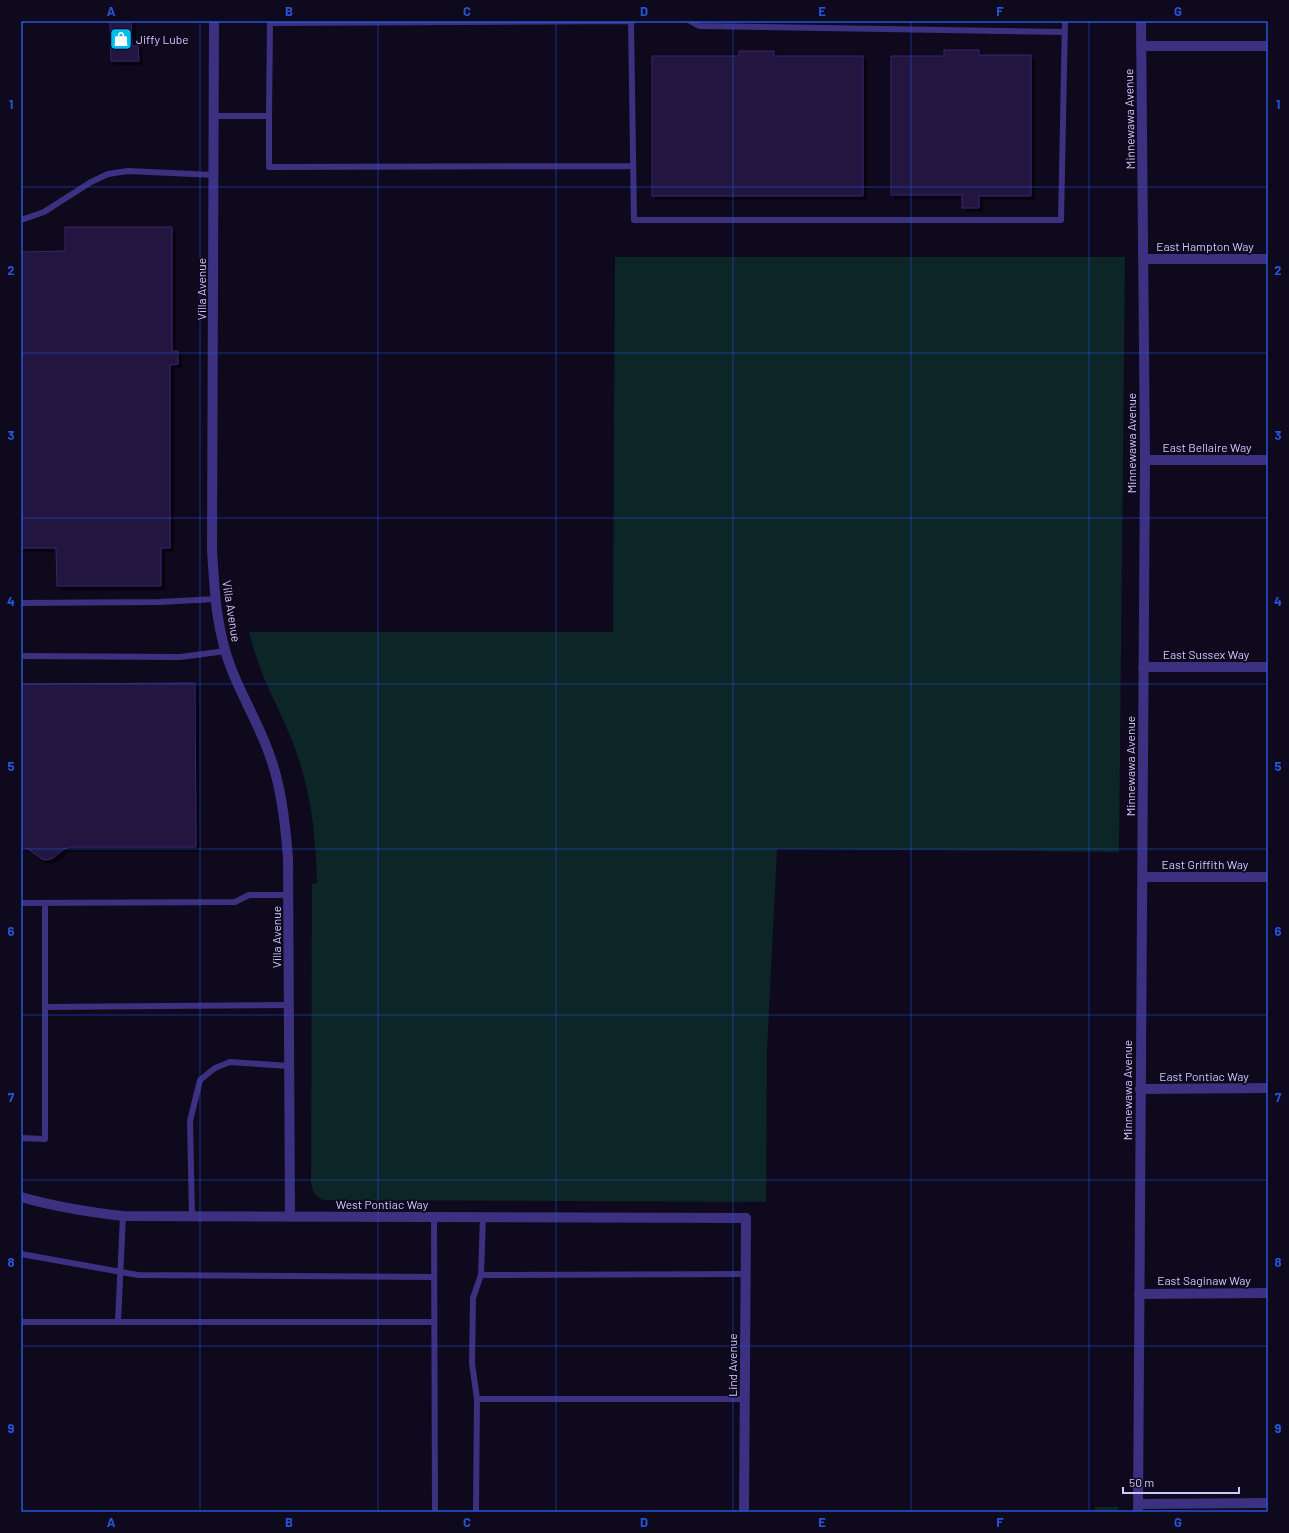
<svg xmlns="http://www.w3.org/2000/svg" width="1289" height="1533" viewBox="0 0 1289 1533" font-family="Barlow,sans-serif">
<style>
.green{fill:#0c2527}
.building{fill:#22143f;stroke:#3b236e;filter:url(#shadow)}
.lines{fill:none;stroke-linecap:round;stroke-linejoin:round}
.service{stroke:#3c3080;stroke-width:6}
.minor{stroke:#3c3080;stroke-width:10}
.grid{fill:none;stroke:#2654da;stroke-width:1;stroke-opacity:0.55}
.labels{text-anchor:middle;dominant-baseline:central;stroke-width:3.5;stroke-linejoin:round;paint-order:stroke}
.poi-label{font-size:12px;fill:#d2c5ff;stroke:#0f091d;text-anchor:start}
.street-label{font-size:12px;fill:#d2c5ff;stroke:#0f091d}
.neatline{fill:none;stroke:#2654da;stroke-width:1.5}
.grid-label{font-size:13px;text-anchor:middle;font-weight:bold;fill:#2654da}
</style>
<defs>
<filter id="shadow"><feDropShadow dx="3.5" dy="3.5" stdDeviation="0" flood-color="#0009"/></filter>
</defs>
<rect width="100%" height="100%" fill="#0f091d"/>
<!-- green -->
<path class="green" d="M615,257H1125L1119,852L777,849L767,1051L766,1202L323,1200C316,1197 313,1192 311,1184L312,884L317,883C316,841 312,800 299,760C291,735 279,711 268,687C260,669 254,651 249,632H613Z
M1095,1507H1118V1512H1095Z"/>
<!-- building -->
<path class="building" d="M110,21H131L132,46H138L139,61H111Z
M944,50H979V55H1031V196H979V208H962V195H891V56H944Z
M739,51H774V56H863V196H652V56H739Z
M65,227H172V351H178V364L170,365V548H161V586H57L56,548H21V252L65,251Z
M195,683L196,847H70L64,849L53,858L46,860L42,859L28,849L21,847V684Z"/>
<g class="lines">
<!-- service -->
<path class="service" d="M631,21L634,220H1061L1065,21
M690,21L699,26L1065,32
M214,116H269V167L633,166
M269,116L270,23L633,21
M21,220L44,212L91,182L108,174L128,171L214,175
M21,603L159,602L216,599
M21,656L180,657L226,651
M21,903L235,902L249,895H289
M45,1007L289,1005
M21,1138L45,1139V903
M192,1217L190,1121L200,1080L215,1068L230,1062L289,1066
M434,1217L435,1512
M21,1254L138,1275L434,1277
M481,1275L745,1274
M21,1322H434
M118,1322L123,1216
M477,1399L472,1363L473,1298L481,1275L483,1217
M476,1512L477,1399H745"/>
<!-- minor -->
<path class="minor" d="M214,21L212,550C214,579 215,609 222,638C230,677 253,711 267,748C281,783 285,821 288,858L290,1217
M1141,46H1268
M1143,259H1268
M1145,460H1268
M1143,667H1268
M1142,877H1268
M1140,1089L1268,1088
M21,1197C56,1207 87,1212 123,1216L746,1218L744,1512
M1139,1294L1268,1293
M1138,1504L1268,1503
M1138,1512L1145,460L1141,21"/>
</g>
<!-- grid -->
<path class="grid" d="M200,21V1512M378,21V1512M556,21V1512M733,21V1512M911,21V1512M1089,21V1512M21,187H1268M21,353H1268M21,518H1268M21,684H1268M21,849H1268M21,1015H1268M21,1180H1268M21,1346H1268"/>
<!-- icons -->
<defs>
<g id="shop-square" transform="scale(1.15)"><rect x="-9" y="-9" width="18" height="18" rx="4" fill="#00bcf0" stroke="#0f091d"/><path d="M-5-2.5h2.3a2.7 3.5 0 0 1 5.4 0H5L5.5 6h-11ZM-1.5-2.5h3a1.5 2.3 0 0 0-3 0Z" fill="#fff"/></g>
</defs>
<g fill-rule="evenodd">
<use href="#shop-square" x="121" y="39"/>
</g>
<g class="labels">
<!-- poi labels -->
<g class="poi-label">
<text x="136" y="39">Jiffy Lube</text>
</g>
<!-- street labels -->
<g class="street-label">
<text transform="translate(1129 119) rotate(-91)">Minnewawa Avenue</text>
<text x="1205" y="246">East Hampton Way</text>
<text transform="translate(201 289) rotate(-90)">Villa Avenue</text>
<text transform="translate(1131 443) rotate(-90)">Minnewawa Avenue</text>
<text x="1207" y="447">East Bellaire Way</text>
<text transform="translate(232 611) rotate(81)">Villa Avenue</text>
<text x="1206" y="654">East Sussex Way</text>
<text transform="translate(1130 766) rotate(-90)">Minnewawa Avenue</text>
<text x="1205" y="864">East Griffith Way</text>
<text transform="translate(276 937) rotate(-90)">Villa Avenue</text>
<text x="1204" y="1076">East Pontiac Way</text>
<text transform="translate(1127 1090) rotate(-90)">Minnewawa Avenue</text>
<text x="382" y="1204">West Pontiac Way</text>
<text x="1204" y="1280">East Saginaw Way</text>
<text transform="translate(732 1365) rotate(-90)">Lind Avenue</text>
</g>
</g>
<!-- border -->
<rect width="1289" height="1533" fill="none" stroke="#0f091d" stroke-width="44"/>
<!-- scale -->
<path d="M1123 1487v6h116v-6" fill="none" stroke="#d2c5ff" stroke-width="2"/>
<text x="1129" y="1487" font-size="12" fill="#d2c5ff" stroke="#0f091d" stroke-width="3" paint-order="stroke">50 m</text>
<rect x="22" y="22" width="1245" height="1489" class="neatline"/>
<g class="grid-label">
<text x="111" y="16">A</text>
<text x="289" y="16">B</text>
<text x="467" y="16">C</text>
<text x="644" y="16">D</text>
<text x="822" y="16">E</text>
<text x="1000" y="16">F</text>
<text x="1178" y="16">G</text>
<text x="11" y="109">1</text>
<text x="1278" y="109">1</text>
<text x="11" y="275">2</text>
<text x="1278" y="275">2</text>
<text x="11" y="440">3</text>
<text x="1278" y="440">3</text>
<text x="11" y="606">4</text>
<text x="1278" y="606">4</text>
<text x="11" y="771">5</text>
<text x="1278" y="771">5</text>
<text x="11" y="936">6</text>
<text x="1278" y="936">6</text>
<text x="11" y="1102">7</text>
<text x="1278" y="1102">7</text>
<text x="11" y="1267">8</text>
<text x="1278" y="1267">8</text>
<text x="11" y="1433">9</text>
<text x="1278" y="1433">9</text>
<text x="111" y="1527">A</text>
<text x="289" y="1527">B</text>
<text x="467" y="1527">C</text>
<text x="644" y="1527">D</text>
<text x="822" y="1527">E</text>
<text x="1000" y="1527">F</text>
<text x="1178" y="1527">G</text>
</g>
</svg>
